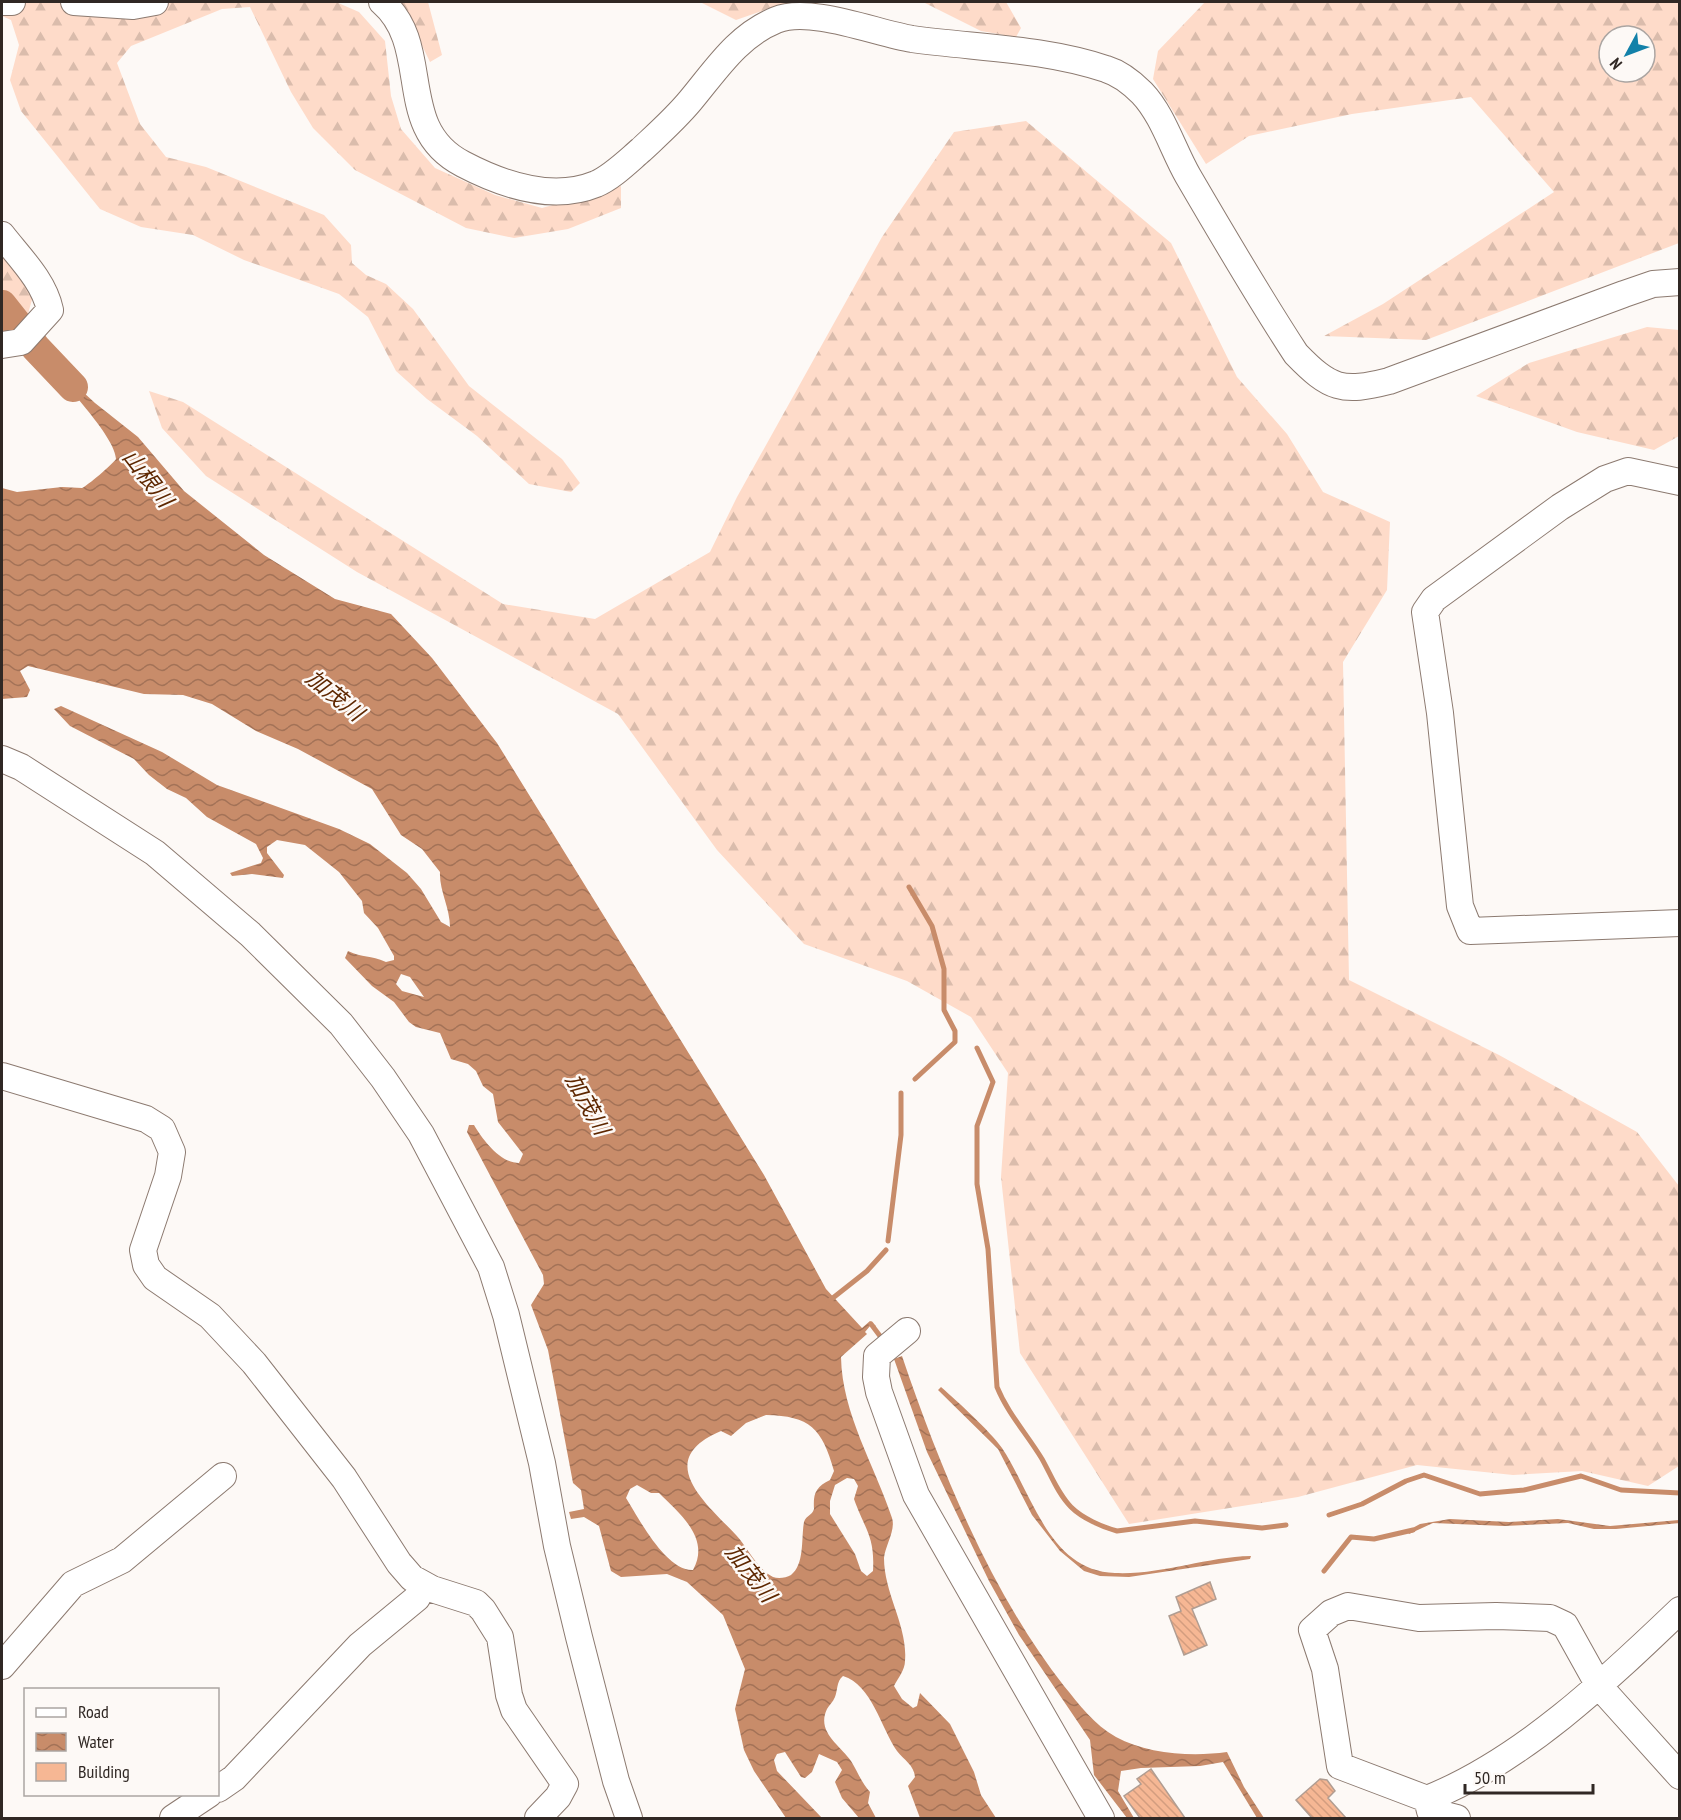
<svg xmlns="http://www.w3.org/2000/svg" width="1681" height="1820" viewBox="0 0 1681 1820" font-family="'PT Sans Narrow','Noto Sans JP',sans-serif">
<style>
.forest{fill:url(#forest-firs);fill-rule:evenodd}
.water{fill:url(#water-waves);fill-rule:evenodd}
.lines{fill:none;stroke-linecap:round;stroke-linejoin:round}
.stream{stroke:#c88c6a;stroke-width:5}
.river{stroke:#c88c6a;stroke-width:30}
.building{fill:url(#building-back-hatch);stroke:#b09d92;stroke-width:1.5}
.minor-casing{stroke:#8c7a70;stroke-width:28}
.minor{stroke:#fff;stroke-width:26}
.labels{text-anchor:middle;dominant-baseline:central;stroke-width:5;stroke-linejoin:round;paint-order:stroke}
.water-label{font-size:22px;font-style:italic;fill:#5e2700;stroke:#fdf9f6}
</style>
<defs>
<pattern id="forest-firs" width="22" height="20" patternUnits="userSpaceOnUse" patternTransform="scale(1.5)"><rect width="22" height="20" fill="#fedbc9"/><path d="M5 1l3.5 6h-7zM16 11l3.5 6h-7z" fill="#dabcac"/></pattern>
<pattern id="water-waves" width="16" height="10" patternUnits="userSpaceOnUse" patternTransform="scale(1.5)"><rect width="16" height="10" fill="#c88c6a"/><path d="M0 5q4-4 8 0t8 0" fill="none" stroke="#a37257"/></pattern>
<pattern id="building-back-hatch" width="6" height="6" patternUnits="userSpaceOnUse" patternTransform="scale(1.5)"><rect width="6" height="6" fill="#f6b794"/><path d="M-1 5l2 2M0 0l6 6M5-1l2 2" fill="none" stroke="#d39d7f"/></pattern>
</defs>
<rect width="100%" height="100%" fill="#fdf9f6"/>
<!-- forest -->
<path class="forest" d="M2,2H336L359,12L385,41L391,96L401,129L435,168L495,195L542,208L621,186V208L568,229L514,238L466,228L355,170L313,128L291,92L250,7L222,9L131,46L117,63L140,124L166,157L206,167L324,215L351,245L352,263L366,275L386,284L413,309L469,386L562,459L580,483L571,492L529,484L477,436L427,399L396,371L368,317L339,294L244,260L193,235L141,227L100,209L21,111L10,80L19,45L11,20L2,16Z
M401,2H428L442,55L430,62Z
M700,2H818L817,9L773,7L736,20Z
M923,2H1006L1021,28L1016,37L981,31Z
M1205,2H1679V243L1426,340L1324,336L1383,304L1554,192L1471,97L1352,114L1249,136L1206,164L1153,79L1158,51ZM1609,36H1645V72H1609Z
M1026,121L1171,243L1237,377L1287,434L1323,492L1390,522L1387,590L1343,662L1349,980L1499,1055L1637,1132L1679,1186V1466L1648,1486L1582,1471L1513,1475L1417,1465L1298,1497L1129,1524L1020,1353L1001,1177L1008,1073L971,1017L907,981L804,944L717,850L618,714L357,572L206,476L162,428L149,391L183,402L503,604L595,619L710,552L737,497L882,237L954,132Z
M2,253L33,296L26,321L10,330L2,329Z
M1647,327L1679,330V436L1654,450L1577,432L1476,396L1529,363Z"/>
<!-- water -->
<path class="water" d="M46,358L95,403L138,437L184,491L264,555L335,599L391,614L432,658L497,743L764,1175L826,1289L862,1328L870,1321L876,1326L874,1328L870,1326L865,1332L867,1334L841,1357C842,1414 875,1466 892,1518C896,1530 885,1546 884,1558C884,1594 908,1626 905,1661C905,1670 898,1678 894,1686L902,1699L913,1708L917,1706L920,1693L950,1724L974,1772L981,1795L996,1818H920L908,1786L915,1777C914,1765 904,1760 897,1751C881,1728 872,1685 843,1676C836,1682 838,1690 835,1697C833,1702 829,1705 827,1709C816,1732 840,1745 851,1761C858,1772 861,1782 870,1792L868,1803L876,1818H859L842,1798L835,1782L842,1770L837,1762L819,1754L812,1772L805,1778L801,1777L785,1752L777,1754L774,1760L777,1771L822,1818H786L754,1771L744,1750L735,1709L745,1669L723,1615L687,1582L667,1574L621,1577L611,1571L599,1526L584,1517L571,1519L569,1512L584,1509L581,1490L573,1483L548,1350L531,1305L544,1284L543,1275L467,1132L469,1125H474C483,1140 500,1163 519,1163L523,1154L498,1122L493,1094L483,1086L476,1071L468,1064L451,1059L440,1033L416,1027L409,1022L394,1002L372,986L345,958L348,951C363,958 370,955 386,962L394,960V956L378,928L364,913L362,901L339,872L305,845L277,840L267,847V853L284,875L283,878L252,874L232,876L230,873L261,863L263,858L256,844L207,817L186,798L167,789L149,775L134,759L70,726L54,709L61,706L162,752L217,785L339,829L370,844L407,873L421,889L441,922L450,927C450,908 439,890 440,872L422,849L401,835L372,789L298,749L256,731L212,704L183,695L144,694L28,666L20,671L30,690L27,697L2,699V488L17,492L62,487L82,488C87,486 113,464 116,459C116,437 60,379 44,360ZM401,974L410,977L424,997L402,991L396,984ZM766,1415C810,1416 822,1428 834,1471L830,1480C816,1487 813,1493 814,1509C812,1516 806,1515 804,1522C801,1538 805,1564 791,1575C786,1578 778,1579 773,1577C757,1569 748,1548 736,1535C706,1503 652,1460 721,1431L731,1436L746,1423ZM847,1478L854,1479L858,1486L854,1499C865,1530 875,1536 873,1571L867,1576L861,1571L855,1554L830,1514V1501L835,1485ZM637,1485L651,1493H659C679,1513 711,1538 693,1570C666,1571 639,1519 626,1498L630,1489Z
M902,1356C940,1468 991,1593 1064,1686C1079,1704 1094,1725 1116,1737C1147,1754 1192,1757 1227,1752L1244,1787L1264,1818H1257L1223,1762L1200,1766L1141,1768L1121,1771L1118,1791L1134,1818H1127L1094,1775L1090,1740L1019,1635L989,1581L927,1452L894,1359Z
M941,1387C959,1403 989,1430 1002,1448C1032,1493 1049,1571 1115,1573C1162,1575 1205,1557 1251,1556L1250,1559L1129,1577L1100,1576L1084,1571L1060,1551L1032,1515L998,1449L938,1390Z
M1450,1519L1509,1522L1558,1519L1610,1526L1679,1520L1680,1523L1616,1529H1594L1568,1523L1504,1526L1433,1523L1409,1534L1407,1531L1420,1524Z"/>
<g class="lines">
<!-- stream -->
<path class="stream" d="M909,887L932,926L944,969V1010L955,1031V1042L915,1079
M977,1048L993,1082L977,1126V1184L988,1249L997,1387C1008,1414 1027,1434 1042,1459C1051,1475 1058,1494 1071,1507C1082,1518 1102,1527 1117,1531L1195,1521L1262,1528L1286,1525
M888,1241L901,1135V1093
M829,1301L867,1271L886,1250
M871,1324L883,1340
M1329,1515L1362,1504L1406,1481L1424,1475L1480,1494L1524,1490L1581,1476L1621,1490L1680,1493
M1324,1571L1351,1537L1374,1539L1413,1530"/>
<!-- river -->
<path class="river" d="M2,305L36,348L73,387"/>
</g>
<!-- building -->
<path class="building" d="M1210,1582L1216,1599L1192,1609L1207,1645L1184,1655L1169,1616L1181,1611L1176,1597Z
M1151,1769L1185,1818H1140L1124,1796L1141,1784L1137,1779Z
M1320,1779L1327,1780L1335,1791L1328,1798L1346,1818H1312L1296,1800Z"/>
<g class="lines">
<!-- minor casing -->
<g class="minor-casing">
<path id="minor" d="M2,2H12
M74,2L133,6L155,2
M382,2C434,47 393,128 463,164C503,185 552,202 596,184C612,177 627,162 641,150C658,134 675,119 690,101C716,70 737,36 776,20C810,6 876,33 912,39C977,48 1043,48 1106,69C1119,73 1132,83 1142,93C1163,115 1173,150 1188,176C1223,236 1258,296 1296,354C1330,389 1342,393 1389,381L1624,294L1653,284L1680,282
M2,235C19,257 44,281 50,310L21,342L2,345
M1680,482L1628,471L1605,479L1560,507L1434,599L1425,612L1440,713L1460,906L1470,931L1680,923
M2,759L21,767L155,853L250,934L341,1024L383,1078L421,1134L491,1267L506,1315L542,1463L557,1546L579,1637L616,1781L629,1818
M2,1076L146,1119L162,1129L172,1152L168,1176L143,1250L146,1265L155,1278L210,1316L254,1363L344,1478L399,1563L412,1578L432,1589L476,1603L483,1610L500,1637L509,1695L514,1710L565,1784L558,1797L538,1818
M907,1331L877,1356L876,1377L879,1392L916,1495L1101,1818
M2,1666L73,1584L122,1560L223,1476
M218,1789L234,1778L360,1645L417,1598L423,1586
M1427,1799L1340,1766L1325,1669L1312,1630L1331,1613L1348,1606L1419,1618L1496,1616L1550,1618L1565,1625L1599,1686L1680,1776
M173,1818L209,1794
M1457,1818L1430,1811L1427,1799C1522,1761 1607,1680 1680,1610"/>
</g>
<!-- minor -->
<use href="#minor" class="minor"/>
</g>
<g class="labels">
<!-- water labels -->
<g class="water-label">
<text transform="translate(148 478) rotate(52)">山根川</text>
<text transform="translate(335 695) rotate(39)">加茂川</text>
<text transform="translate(588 1104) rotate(61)">加茂川</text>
<text transform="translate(751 1573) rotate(52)">加茂川</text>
</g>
</g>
<!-- border -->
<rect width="1681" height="1820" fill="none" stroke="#302824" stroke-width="6"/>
<!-- legend -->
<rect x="24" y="1688" width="195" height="108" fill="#fdf9f6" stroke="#aba5a2" stroke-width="1.5"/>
<rect x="36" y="1708" width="30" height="9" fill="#ffffff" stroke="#aba5a2" stroke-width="1.5"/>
<text x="78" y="1718" font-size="18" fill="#302824">Road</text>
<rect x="36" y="1733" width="30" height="18" fill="url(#water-waves)" stroke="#aba5a2" stroke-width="1.5"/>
<text x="78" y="1748" font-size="18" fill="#302824">Water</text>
<rect x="36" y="1763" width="30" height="18" fill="#f6b794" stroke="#aba5a2" stroke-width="1.5"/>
<text x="78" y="1778" font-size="18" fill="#302824">Building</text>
<!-- north arrow -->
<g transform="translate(1627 54) rotate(229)"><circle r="28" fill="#fdf9f6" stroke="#aba5a2" stroke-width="1.5"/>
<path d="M0-4.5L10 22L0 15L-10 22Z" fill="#1381a9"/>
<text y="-9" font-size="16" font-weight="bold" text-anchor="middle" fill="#302824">N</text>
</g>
<!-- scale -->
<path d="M1465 1784v9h128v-9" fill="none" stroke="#302824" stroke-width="3"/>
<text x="1474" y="1784" font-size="18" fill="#302824" stroke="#fdf9f6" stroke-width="4.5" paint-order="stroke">50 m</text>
</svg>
